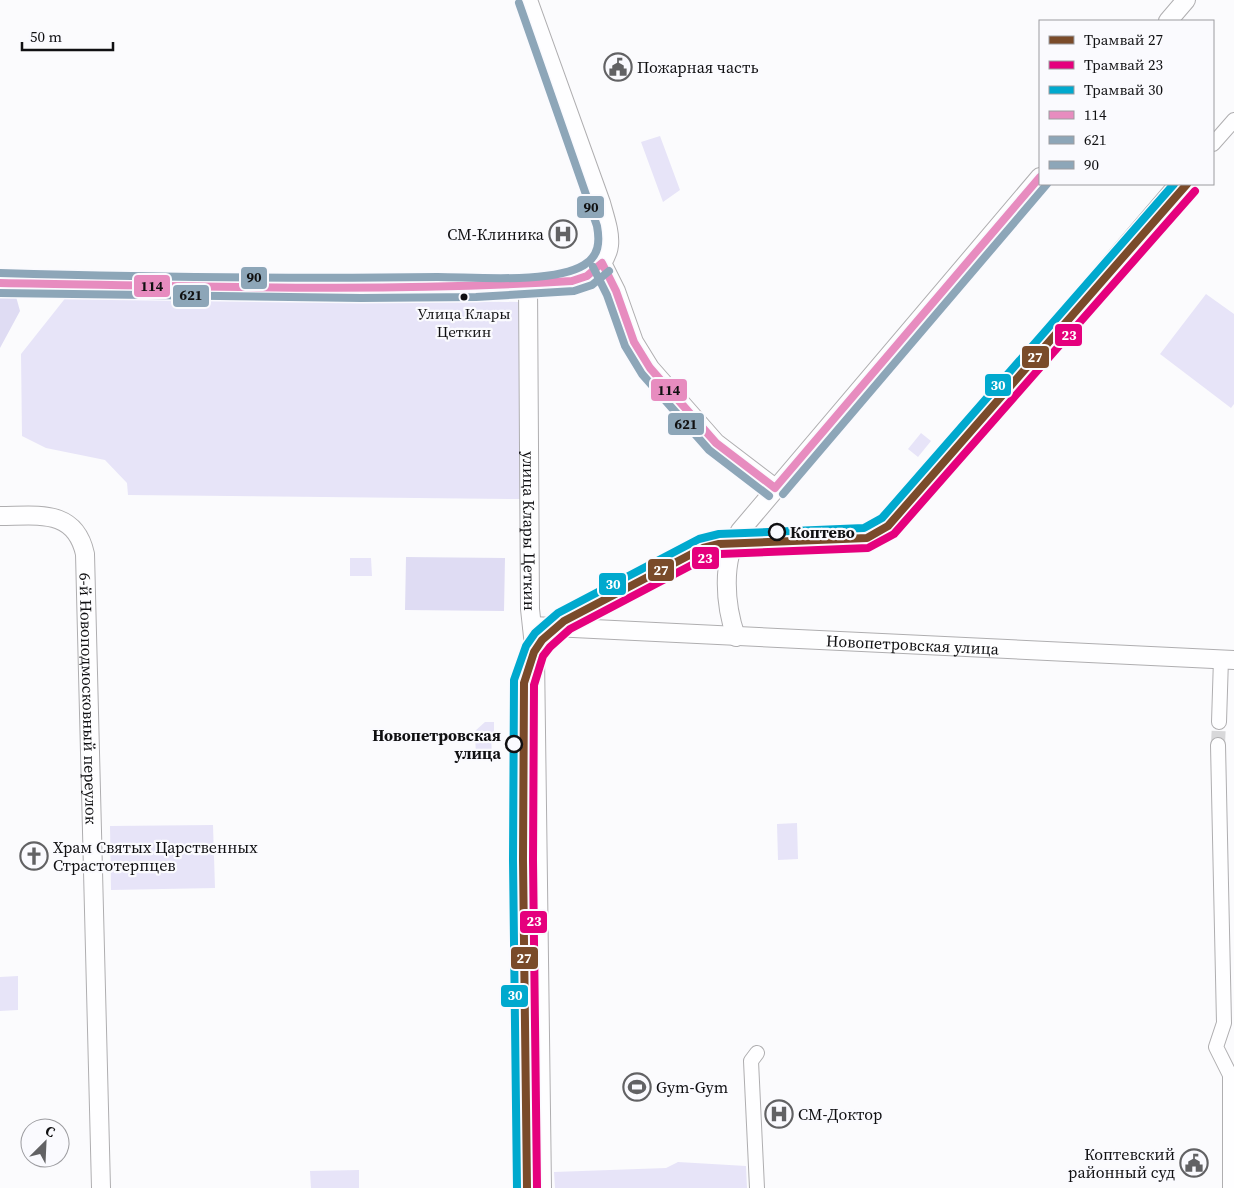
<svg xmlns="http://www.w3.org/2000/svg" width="1234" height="1188" viewBox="0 0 1234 1188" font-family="'Source Serif 4',serif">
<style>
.green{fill:#e7e4f8}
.forest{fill:#dfdcf3}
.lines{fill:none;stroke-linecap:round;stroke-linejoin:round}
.minor-tunnel{stroke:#d8d8da;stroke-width:14;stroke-dasharray:14 7;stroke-linecap:butt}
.minor-casing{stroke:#afaeb0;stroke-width:16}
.tertiary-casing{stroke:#afaeb0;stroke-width:20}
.minor{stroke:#fefeff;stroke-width:14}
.tertiary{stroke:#fefeff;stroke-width:18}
.bus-1-casing{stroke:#fafafe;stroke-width:11}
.bus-2-casing{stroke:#fafafe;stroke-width:11}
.bus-3-casing{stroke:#fafafe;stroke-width:11}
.bus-1{stroke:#e78cbf;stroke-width:8}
.bus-2{stroke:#8da6b8;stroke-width:8}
.bus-3{stroke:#8da6b8;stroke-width:8}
.tram-1-casing{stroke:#fafafe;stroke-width:11}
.tram-2-casing{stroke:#fafafe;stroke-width:11}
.tram-3-casing{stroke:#fafafe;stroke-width:11}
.tram-1{stroke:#7a4b2a;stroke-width:8}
.tram-2{stroke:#e5007d;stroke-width:8}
.tram-3{stroke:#00a9ce;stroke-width:8}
.bus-dot{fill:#101012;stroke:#fafafe;stroke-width:2}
.stop-dot{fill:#fafafe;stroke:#101012;stroke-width:2.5}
.labels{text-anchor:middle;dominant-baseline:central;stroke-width:4.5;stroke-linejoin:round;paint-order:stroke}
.bus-label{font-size:15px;fill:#101012;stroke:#fafafe}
.poi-label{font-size:16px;fill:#101012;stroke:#fafafe;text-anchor:start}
.street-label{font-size:16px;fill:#101012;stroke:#fafafe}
.stop-label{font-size:16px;font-weight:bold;fill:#101012;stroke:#fafafe;text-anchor:start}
.line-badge{stroke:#fafafe;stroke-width:2}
.badge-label{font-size:14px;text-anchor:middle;font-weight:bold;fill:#fff}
.pale-badge-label{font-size:14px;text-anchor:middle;font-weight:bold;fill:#111}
</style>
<rect width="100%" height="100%" fill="#fbfbfd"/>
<!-- green -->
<path class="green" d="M660,136L680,190L663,202L641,142Z
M1206,294L1234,314V404L1231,408L1160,354Z
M67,296L519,302L520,499L128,495L127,483L105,460L46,448L22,436L21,354Z
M921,433L931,441L918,457L908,449Z
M350,558H371L372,576H350Z
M485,722H494V734H491L492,758H476L475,731Z
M797,823L798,859L778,860L777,824Z
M213,825L215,888L111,890L110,826Z
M18,976V1010L0,1011V977Z
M678,1162L746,1166L747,1188H555L554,1172L666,1168Z
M359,1170V1188H311L310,1171Z"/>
<!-- forest -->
<path class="forest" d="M0,292L15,293L20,311L0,348Z
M406,557L505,558L504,611L405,610Z"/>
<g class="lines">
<!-- minor-tunnel -->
<path class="minor-tunnel" d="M1218,745L1219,722"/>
<!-- minor casing -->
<g class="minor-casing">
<path id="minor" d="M1213,144L1234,120
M734,540L865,534L886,524L1176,184
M1219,722L1221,659
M1218,745L1224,1023L1216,1047L1230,1075V1188
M757,1053L751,1061L757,1188"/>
</g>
<!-- tertiary casing -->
<g class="tertiary-casing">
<g id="tertiary">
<path d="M1168,21L1186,0"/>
<path d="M602,263L616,291L634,342L650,368L716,443L775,488"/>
<path d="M0,283C147,288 296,289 443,287C476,287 563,291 589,274C619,254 609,232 601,203L528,0"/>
<path id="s1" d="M528,285L530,609L535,655L542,1188"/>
<path id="s2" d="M0,516C37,516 75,508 85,554L101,1188"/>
<path id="s3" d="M532,626L1234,660"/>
<path d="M736,637C725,605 721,561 740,531L1040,177"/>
</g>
</g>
<!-- minor -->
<use href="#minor" class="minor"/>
<!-- tertiary -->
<use href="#tertiary" class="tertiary"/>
<!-- bus-1 casing -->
<g class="bus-1-casing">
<path id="bus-1" d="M602,263L616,291L634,342L650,368L716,443L775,488
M0,283C191,286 382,293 572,281L587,276L602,263
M775,488L1040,177"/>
</g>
<!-- bus-2 casing -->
<g class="bus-2-casing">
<path id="bus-2" d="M593,267L607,295L625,346L642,374L709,450L769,496
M0,293L361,298L476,297L574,291L592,285L609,271
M783,494L1047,184"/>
</g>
<!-- bus-3 casing -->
<g class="bus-3-casing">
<path id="bus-3" d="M0,273C146,277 292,279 438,277C475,277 553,284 584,265C599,256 600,242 597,226L519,3"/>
</g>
<!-- bus-1 -->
<use href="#bus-1" class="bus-1"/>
<!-- bus-2 -->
<use href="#bus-2" class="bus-2"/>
<!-- bus-3 -->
<use href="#bus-3" class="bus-3"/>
<!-- tram-1 casing -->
<g class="tram-1-casing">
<path id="tram-1" d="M527,1188L523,860L524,683L534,652L542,640L564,621L703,548L719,544L867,538L888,526L1187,184"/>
</g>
<!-- tram-2 casing -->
<g class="tram-2-casing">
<path id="tram-2" d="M537,1188L533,860L534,685L543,656L550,647L570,629L707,557L720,554L868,548L894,534L1195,191"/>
</g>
<!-- tram-3 casing -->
<g class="tram-3-casing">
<path id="tram-3" d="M517,1188L513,860L514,680L526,646L535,633L558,613L699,539L719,534L864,528L882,518L1174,184"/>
</g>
<!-- tram-1 -->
<use href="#tram-1" class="tram-1"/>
<!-- tram-2 -->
<use href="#tram-2" class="tram-2"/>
<!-- tram-3 -->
<use href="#tram-3" class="tram-3"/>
</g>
<!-- icons -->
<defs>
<g id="civic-ring" transform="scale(1.4375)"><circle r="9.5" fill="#fafafe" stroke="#626264" stroke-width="1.5"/><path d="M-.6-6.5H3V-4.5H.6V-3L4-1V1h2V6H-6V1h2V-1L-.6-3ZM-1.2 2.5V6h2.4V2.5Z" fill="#626264"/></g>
<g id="hospital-ring" transform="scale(1.4375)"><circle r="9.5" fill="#fafafe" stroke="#626264" stroke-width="1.5"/><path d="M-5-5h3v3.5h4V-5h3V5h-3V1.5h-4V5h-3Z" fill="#626264"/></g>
<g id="church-ring" transform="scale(1.4375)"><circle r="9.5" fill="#fafafe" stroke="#626264" stroke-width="1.5"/><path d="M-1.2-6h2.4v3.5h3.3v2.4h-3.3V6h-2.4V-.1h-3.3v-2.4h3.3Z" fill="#626264"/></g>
<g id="stadium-ring" transform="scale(1.4375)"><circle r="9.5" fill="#fafafe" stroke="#626264" stroke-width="1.5"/><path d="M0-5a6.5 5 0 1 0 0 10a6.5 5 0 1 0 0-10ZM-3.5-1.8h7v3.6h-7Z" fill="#626264"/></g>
</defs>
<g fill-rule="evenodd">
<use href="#civic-ring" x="618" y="67"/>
<use href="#hospital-ring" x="563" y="234"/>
<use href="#church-ring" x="34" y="856"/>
<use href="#stadium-ring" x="637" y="1087"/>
<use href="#hospital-ring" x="779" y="1114"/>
<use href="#civic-ring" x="1194" y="1163"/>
</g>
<!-- markers -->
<circle class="bus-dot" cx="464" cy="297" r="4.5"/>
<g class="stop-dot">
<circle cx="777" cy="532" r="8"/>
<circle cx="514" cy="744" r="8"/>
</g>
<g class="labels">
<!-- bus labels -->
<g class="bus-label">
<text x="464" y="313">Улица Клары<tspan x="464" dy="18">Цеткин</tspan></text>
</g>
<!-- poi labels -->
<g class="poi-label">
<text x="637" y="67">Пожарная часть</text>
<text x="544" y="234" text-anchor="end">СМ-Клиника</text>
<text x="53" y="847">Храм Святых Царственных<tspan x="53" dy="18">Страстотерпцев</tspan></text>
<text x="656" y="1087">Gym-Gym</text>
<text x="798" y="1114">СМ-Доктор</text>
<text x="1175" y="1154" text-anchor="end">Коптевский<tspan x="1175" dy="18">районный суд</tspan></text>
</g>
<!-- street labels -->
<g class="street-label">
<text stroke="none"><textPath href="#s1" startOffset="246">улица Клары Цеткин</textPath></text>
<text stroke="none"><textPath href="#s3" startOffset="381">Новопетровская улица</textPath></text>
<text stroke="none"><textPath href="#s2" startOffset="249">6-й Новоподмосковный переулок</textPath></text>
</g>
<!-- stop labels -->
<g class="stop-label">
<text x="790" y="532">Коптево</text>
<text x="501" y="735" text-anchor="end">Новопетровская<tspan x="501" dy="18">улица</tspan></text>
</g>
</g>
<g class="line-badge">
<rect x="576" y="195" width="29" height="24" rx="5" fill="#8da6b8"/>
<rect x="240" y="266" width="28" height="24" rx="5" fill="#8da6b8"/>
<rect x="133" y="274" width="38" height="24" rx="5" fill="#e78cbf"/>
<rect x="172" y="284" width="38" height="24" rx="5" fill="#8da6b8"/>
<rect x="1054" y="323" width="29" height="24" rx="5" fill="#e5007d"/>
<rect x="1021" y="345" width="29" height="24" rx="5" fill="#7a4b2a"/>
<rect x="984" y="373" width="28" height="24" rx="5" fill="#00a9ce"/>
<rect x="650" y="378" width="38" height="24" rx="5" fill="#e78cbf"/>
<rect x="667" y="412" width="38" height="24" rx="5" fill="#8da6b8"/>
<rect x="691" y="546" width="29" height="24" rx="5" fill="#e5007d"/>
<rect x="647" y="558" width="28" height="24" rx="5" fill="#7a4b2a"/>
<rect x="598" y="572" width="29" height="24" rx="5" fill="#00a9ce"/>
<rect x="519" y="910" width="29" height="24" rx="5" fill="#e5007d"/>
<rect x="510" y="946" width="29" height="24" rx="5" fill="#7a4b2a"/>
<rect x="500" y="984" width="29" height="24" rx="5" fill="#00a9ce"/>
</g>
<g class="badge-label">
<text x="1069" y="340">23</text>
<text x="1035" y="362">27</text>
<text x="998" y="390">30</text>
<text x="705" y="563">23</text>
<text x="661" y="575">27</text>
<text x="613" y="589">30</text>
<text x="534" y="926">23</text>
<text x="524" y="963">27</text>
<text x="515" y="1000">30</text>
</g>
<g class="pale-badge-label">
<text x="591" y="212">90</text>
<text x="254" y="282">90</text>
<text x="152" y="291">114</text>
<text x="191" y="300">621</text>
<text x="669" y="395">114</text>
<text x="686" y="429">621</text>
</g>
<!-- legend -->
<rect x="1039" y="20" width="175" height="165" fill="#fafafe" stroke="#9c9ca0"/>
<rect x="1049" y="36" width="25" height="8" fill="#7a4b2a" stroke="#9c9ca0"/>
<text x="1084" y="45" font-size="15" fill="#101012">Трамвай 27</text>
<rect x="1049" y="61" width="25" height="8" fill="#e5007d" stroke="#9c9ca0"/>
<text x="1084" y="70" font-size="15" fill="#101012">Трамвай 23</text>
<rect x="1049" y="86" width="25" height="8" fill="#00a9ce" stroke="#9c9ca0"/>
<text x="1084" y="95" font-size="15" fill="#101012">Трамвай 30</text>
<rect x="1049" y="111" width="25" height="8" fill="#e78cbf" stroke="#9c9ca0"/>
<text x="1084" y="120" font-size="15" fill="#101012">114</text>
<rect x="1049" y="136" width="25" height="8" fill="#8da6b8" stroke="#9c9ca0"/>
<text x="1084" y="145" font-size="15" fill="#101012">621</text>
<rect x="1049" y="161" width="25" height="8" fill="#8da6b8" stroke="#9c9ca0"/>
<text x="1084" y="170" font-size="15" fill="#101012">90</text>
<!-- north arrow -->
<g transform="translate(45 1143) rotate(24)"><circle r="24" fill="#fafafe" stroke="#9c9ca0"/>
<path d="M0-4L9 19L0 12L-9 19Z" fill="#626264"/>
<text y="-8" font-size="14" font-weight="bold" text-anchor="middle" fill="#101012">С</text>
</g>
<!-- scale -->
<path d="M22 42v8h91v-8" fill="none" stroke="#101012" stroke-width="2.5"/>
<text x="30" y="42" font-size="15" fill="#101012" stroke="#fafafe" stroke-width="4" paint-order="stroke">50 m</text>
</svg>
